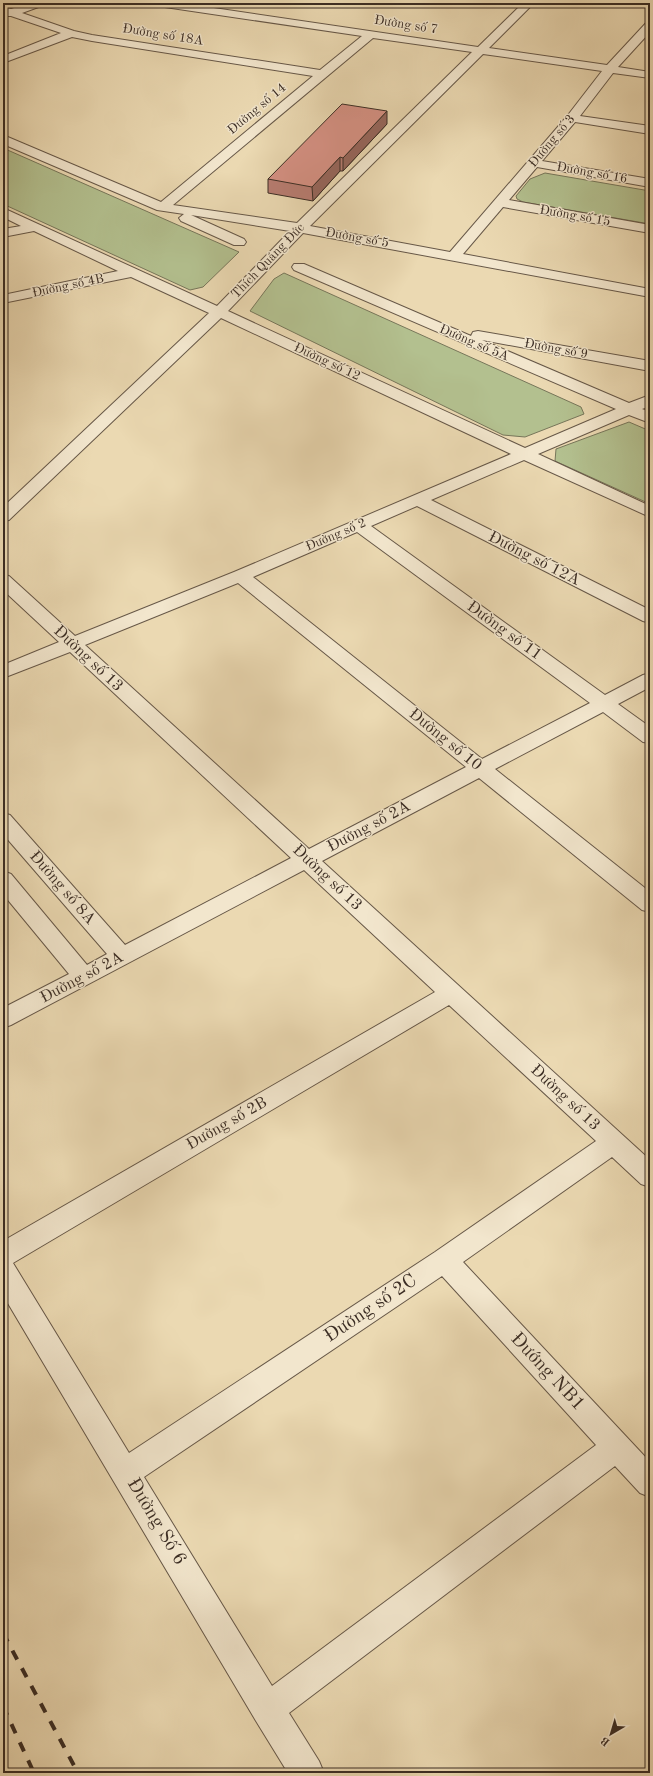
<svg xmlns="http://www.w3.org/2000/svg" width="653" height="1776" viewBox="0 0 653 1776" font-family="'Old Standard TT',serif">
<style>
.green{fill:#b3c08f;stroke:#77765a}
.lines{fill:none;stroke-linecap:round;stroke-linejoin:round}
.minor-casing{stroke:#675848;stroke-width:2}
.minor{fill:#f2e6cd;fill-rule:evenodd}
.rail{stroke:#3b2d24;stroke-width:4;stroke-dasharray:10 10;stroke-linecap:butt}
.wall{fill:#b87d72;stroke:#3b2d24}
.shaded-wall{fill:#96665c;stroke:#3b2d24}
.building{fill:#d69184;stroke:#3b2d24}
.labels{text-anchor:middle;dominant-baseline:central;stroke-width:3;stroke-linejoin:round;paint-order:stroke}
.far-street-label{font-size:13px;fill:#3b2d24;stroke:#f2e6cd}
.street-label{font-size:16px;fill:#3b2d24;stroke:#f2e6cd}
.near-street-label{font-size:19px;fill:#3b2d24;stroke:#f2e6cd}
</style>
<rect width="100%" height="100%" fill="#ebd9b2"/>
<filter id="stains"><feTurbulence type="fractalNoise" baseFrequency=".005" numOctaves="4"/><feColorMatrix values="0 0 0 0 .2 0 0 0 0 .09 0 0 0 0 .02 0 0 0 .5 -.17"/></filter>
<radialGradient id="worn" r=".72"><stop offset=".6" stop-color="#630" stop-opacity="0"/><stop offset="1" stop-color="#630" stop-opacity=".3"/></radialGradient>
<!-- green -->
<path class="green" d="M3,148L239,252L203,287L190,290L3,204Z
M545,173L650,191V224L523,202L517,199L516,196L530,179Z
M284,273L581,407L584,414L525,437L503,435L250,311L274,279Z
M629,422L650,431V504L555,461L556,449Z"/>
<g class="lines">
<!-- minor casing -->
<g class="minor-casing">
<path id="minor" d="M30,3H45L44,5L22,13L74,31L92,35L320,70L362,36L158,6L153,3H180L478,47L523,3H534L489,48L607,65L646,23L650,22V32L618,67L650,72V78L613,73L580,116L650,126V134L575,122L542,161L650,179V187L537,167L509,200L650,225V233L503,207L463,254L650,289V297L303,233L228,311L525,448L616,409L294,270L292,267L294,264H304L471,336L473,332L478,331L650,361V371L482,340L629,403L650,395V406L642,409L650,412V423L629,415L538,454L650,506V517L524,460L431,500L650,610V623L643,621L417,506L371,526L605,695L643,675L650,673V687L618,704L650,727V743L643,742L603,712L495,769L650,892V912L642,910L479,778L322,861L650,1160V1187L641,1184L612,1157L463,1262L650,1462V1497L640,1493L615,1466L289,1713L319,1761L324,1773H288L256,1721L3,1295V1241L435,992L304,870L11,1025L3,1028V1008L69,974L3,894V871L11,874L87,965L107,954L3,834V813L10,815L125,945L291,858L70,652L3,678V665L59,642L3,590V575L9,576L75,636L234,572L511,454L221,318L9,520L3,521V507L209,313L131,277L3,303V295L118,271L34,231L3,237V229L21,226L3,217V208L217,306L290,231L191,215L244,239L246,242L244,245H234L181,221L179,218L184,214L157,210L3,144V135L161,202L313,76L92,41L72,37L3,63V56L61,33L11,16H4L3,7L11,9ZM373,38L472,52L297,223L173,205ZM483,54L602,71L568,115L450,252L310,226ZM357,532L590,703L482,759L253,577ZM238,583L466,767L309,849L85,645ZM449,1005L596,1141L435,1252L129,1453L13,1263ZM442,1276L596,1445L272,1686L144,1477Z"/>
</g>
<!-- minor -->
<use href="#minor" class="minor"/>
<!-- rail -->
<path class="rail" d="M3,1633L78,1773
M3,1706L34,1773"/>
</g>
<!-- wall -->
<path class="wall" d="M387,124L343,171H340L313,201L268,193V179Z"/>
<!-- shaded-wall -->
<path class="shaded-wall" d="M387,111V124L343,171V158Z
M340,157V171L313,201L312,187Z"/>
<!-- building -->
<path class="building" d="M342,104L387,111L343,158L340,157L312,187L268,179Z"/>
<g class="labels">
<!-- far-street labels -->
<g class="far-street-label">
<text transform="translate(406 25) rotate(9)">Đường số 7</text>
<text transform="translate(163 35) rotate(9)">Đường số 18A</text>
<text transform="translate(257 109) rotate(-40)">Đường số 14</text>
<text transform="translate(552 141) rotate(-50)">Đường số 3</text>
<text transform="translate(592 173) rotate(10)">Đường số 16</text>
<text transform="translate(575 216) rotate(10)">Đường số 15</text>
<text transform="translate(357 238) rotate(10)">Đường số 5</text>
<text transform="translate(268 261) rotate(-46)">Thích Quảng Đức</text>
<text transform="translate(68 286) rotate(-12)">Đường số 4B</text>
<text transform="translate(474 343) rotate(23)">Đường số 5A</text>
<text transform="translate(556 349) rotate(10)">Đường số 9</text>
<text transform="translate(327 362) rotate(25)">Đường số 12</text>
<text transform="translate(336 535) rotate(-23)">Đường số 2</text>
</g>
<!-- street labels -->
<g class="street-label">
<text transform="translate(534 559) rotate(27)">Đường số 12A</text>
<text transform="translate(504 631) rotate(36)">Đường số 11</text>
<text transform="translate(88 659) rotate(43)">Đường số 13</text>
<text transform="translate(445 740) rotate(39)">Đường số 10</text>
<text transform="translate(369 827) rotate(-28)">Đường số 2A</text>
<text transform="translate(327 878) rotate(43)">Đường số 13</text>
<text transform="translate(62 888) rotate(49)">Đường số 8A</text>
<text transform="translate(82 978) rotate(-28)">Đường số 2A</text>
<text transform="translate(565 1098) rotate(43)">Đường số 13</text>
<text transform="translate(227 1124) rotate(-30)">Đường số 2B</text>
</g>
<!-- near-street labels -->
<g class="near-street-label">
<text transform="translate(371 1309) rotate(-34)">Đường số 2C</text>
<text transform="translate(547 1372) rotate(47)">Đướng NB1</text>
<text transform="translate(156 1522) rotate(59)">Đường Số 6</text>
</g>
</g>
<!-- margin -->
<rect width="653" height="1776" fill="none" stroke="#ebd9b2" stroke-width="16"/>
<rect x="4" y="4" width="645" height="1768" fill="none" stroke="#3b2d24" stroke-width="2"/>
<rect x="8" y="8" width="637" height="1760" fill="none" stroke="#3b2d24"/>
<!-- north arrow -->
<g transform="translate(611 1734) rotate(218)" stroke="#f2e6cd" stroke-width="3" paint-order="stroke">
<path d="M0-3L7 15L0 10L-7 15Z" fill="#3b2d24"/>
<text y="-6" font-size="11" font-weight="bold" text-anchor="middle" fill="#3b2d24">B</text>
</g>
<rect width="100%" height="100%" filter="url(#stains)"/>
<rect width="100%" height="100%" fill="url(#worn)"/>
</svg>
